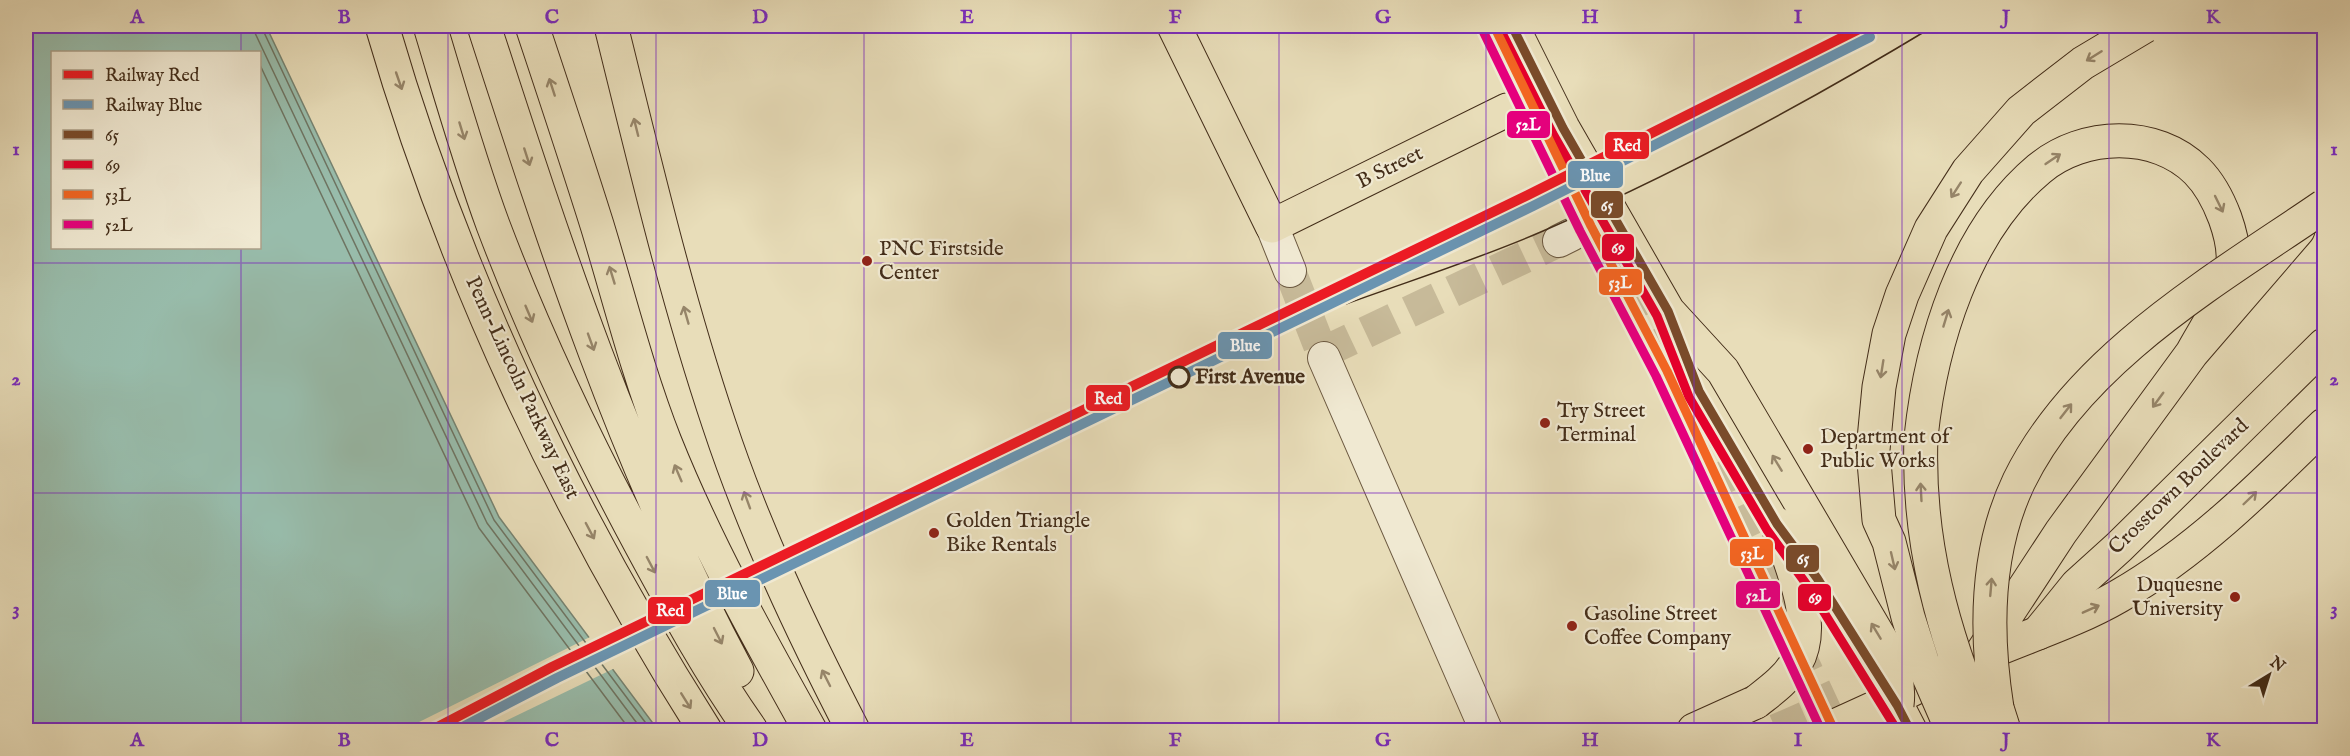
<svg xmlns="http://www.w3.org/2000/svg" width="2350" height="756" viewBox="0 0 2350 756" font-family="'IM FELL English',serif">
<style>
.water{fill:#98bcab;stroke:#768371;stroke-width:1.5;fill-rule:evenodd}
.pier{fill:#e8ddb9}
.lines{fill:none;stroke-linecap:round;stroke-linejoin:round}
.shore{stroke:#6e7462;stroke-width:1.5}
.minor-tunnel{stroke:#c7ba99;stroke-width:32;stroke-dasharray:32 16;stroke-linecap:butt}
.major-tunnel{stroke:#c7ba99;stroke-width:33;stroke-dasharray:33 16;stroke-linecap:butt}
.minor-casing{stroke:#6c5941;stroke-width:34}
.major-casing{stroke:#432d19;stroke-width:35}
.highway-casing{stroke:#432d19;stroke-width:35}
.minor{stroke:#f0e9d2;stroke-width:32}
.major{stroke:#e8ddb9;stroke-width:33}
.highway{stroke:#e8ddb9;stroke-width:33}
.tram{stroke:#432d19;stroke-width:1.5}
.major-bridge-casing{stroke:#432d19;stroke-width:35;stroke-linecap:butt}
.highway-bridge-casing{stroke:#432d19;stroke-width:35;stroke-linecap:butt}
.major-bridge{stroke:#e8ddb9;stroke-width:33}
.highway-bridge{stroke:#e8ddb9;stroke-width:33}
.bus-1-casing{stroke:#f0e9d2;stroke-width:14}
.bus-2-casing{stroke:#f0e9d2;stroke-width:14}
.bus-3-casing{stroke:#f0e9d2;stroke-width:14}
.bus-4-casing{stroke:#f0e9d2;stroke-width:14}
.bus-1{stroke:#7a4b2a;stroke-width:9}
.bus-2{stroke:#e4002b;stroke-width:9}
.bus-3{stroke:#f26522;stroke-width:9}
.bus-4{stroke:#e5007d;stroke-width:9}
.rail-1-casing{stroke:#f0e9d2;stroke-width:15}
.rail-2-casing{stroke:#f0e9d2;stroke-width:15}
.rail-1{stroke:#ec1b24;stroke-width:10}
.rail-2{stroke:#6a94b1;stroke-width:10}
.oneway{stroke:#968569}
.grid{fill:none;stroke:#7b2cbf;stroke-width:1.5;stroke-opacity:0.55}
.poi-dot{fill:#8f2418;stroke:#f0e9d2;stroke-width:2}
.stop-dot{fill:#f0e9d2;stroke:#432d19;stroke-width:3}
.labels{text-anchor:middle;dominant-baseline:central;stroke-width:4.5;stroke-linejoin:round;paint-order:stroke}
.street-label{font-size:21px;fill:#432d19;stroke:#f0e9d2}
.poi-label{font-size:21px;fill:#432d19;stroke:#f0e9d2;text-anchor:start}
.stop-label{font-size:21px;font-weight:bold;fill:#432d19;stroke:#f0e9d2;text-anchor:start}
.line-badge{stroke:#f0e9d2;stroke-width:2}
.badge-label{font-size:16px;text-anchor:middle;font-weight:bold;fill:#fff}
.neatline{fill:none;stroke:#7b2cbf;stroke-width:2}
.grid-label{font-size:20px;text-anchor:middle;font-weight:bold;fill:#7b2cbf}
</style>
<rect width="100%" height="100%" fill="#e8ddb9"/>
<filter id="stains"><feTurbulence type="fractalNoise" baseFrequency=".00333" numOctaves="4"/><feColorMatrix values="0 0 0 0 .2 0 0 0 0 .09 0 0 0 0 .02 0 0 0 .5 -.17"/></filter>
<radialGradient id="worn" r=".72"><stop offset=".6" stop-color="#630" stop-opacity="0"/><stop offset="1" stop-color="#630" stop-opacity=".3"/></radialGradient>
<!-- water -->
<path class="water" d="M26,26H266L499,517L658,730H26ZM52,52H260V248H52Z"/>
<!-- pier -->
<path class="pier" d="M592,636L615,668L487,730H403Z"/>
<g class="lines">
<!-- shore -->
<path class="shore" d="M253,26L255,33L487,523L642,730
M261,26L494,520L651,730
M260,65L479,528L630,730"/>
<!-- minor-tunnel -->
<path class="minor-tunnel" d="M1571,235L1591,226
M1290,271L1324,358
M1322,353L1559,241
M1776,730L1824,709"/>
<!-- major-tunnel -->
<path class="major-tunnel" d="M1494,26L1591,226L1667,371L1834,730"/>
<!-- minor casing -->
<g class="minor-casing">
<path id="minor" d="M1272,226L1290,271
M1559,241L1571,235
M1324,358L1486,730"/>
</g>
<!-- major casing -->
<g class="major-casing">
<path id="major" d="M1174,26L1272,226L1507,110
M1668,312L1699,391L1777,524
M2038,633L2077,585L2119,547L2324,345
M1897,705L1910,730"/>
</g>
<!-- highway casing -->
<g class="highway-casing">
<path id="highway" d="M382,26C454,274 567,513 705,730
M430,26C450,92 469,160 493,225C535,336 586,443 642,547C676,610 710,672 751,730
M484,26C555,246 627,466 737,671
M532,26C554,92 576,158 597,225C619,297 637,371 665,442C705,542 758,637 810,730
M611,26C644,159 675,293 719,424C754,530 802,631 853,730
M1921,437C1931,343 1964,232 2039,169C2083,132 2156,130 2197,171C2210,184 2219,202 2225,218C2230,232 2234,248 2233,262C2231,292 2206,327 2192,353
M1981,654L2061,532L2192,353L2298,230
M1883,704C1916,688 1948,670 1981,656C2027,636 2076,621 2119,596C2197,551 2261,487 2324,425
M1997,708L2004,730
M1694,730L1756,702"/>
</g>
<!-- minor -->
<use href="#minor" class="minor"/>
<!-- major -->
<use href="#major" class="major"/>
<!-- highway -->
<use href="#highway" class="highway"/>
<!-- tram -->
<path class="tram" d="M1346,304C1412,280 1479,259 1543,231C1677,173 1810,101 1934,26"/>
<!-- major-bridge casing -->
<g class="major-bridge-casing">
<path id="major-bridge" d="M1512,26L1563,128L1668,311L1723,371L1883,643C1893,664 1900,682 1897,705
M1783,532L1817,578L1857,640"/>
</g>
<!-- highway-bridge casing -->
<g class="highway-bridge-casing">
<path id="highway-bridge" d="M1921,437C1917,542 1943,633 1983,730
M1756,702C1770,691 1786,680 1796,663C1819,624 1790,563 1777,524
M1997,708C1985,632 1985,552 2019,481C2079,358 2216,280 2324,206
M1826,730L1883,704
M1952,730L1922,661L1908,617L1889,542L1879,520L1873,450L1879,387L1889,334L1902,295L1931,229L1968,171L2021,111L2083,63L2145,26"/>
</g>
<!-- major-bridge -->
<use href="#major-bridge" class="major-bridge"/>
<!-- highway-bridge -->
<use href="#highway-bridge" class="highway-bridge"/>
<!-- bus-1 casing -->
<g class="bus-1-casing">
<path id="bus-1" d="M1512,26L1563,128L1668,311L1699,391L1777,524L1817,578L1897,705L1910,730"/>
</g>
<!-- bus-2 casing -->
<g class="bus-2-casing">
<path id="bus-2" d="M1501,31L1553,134L1657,316L1689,397L1767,530L1807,585L1897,730"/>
</g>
<!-- bus-3 casing -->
<g class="bus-3-casing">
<path id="bus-3" d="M1494,26L1591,226L1667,371L1834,730"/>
</g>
<!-- bus-4 casing -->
<g class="bus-4-casing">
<path id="bus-4" d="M1483,31L1580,231L1656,376L1821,730"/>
</g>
<!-- bus-1 -->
<use href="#bus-1" class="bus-1"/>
<!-- bus-2 -->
<use href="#bus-2" class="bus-2"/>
<!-- bus-3 -->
<use href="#bus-3" class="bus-3"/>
<!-- bus-4 -->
<use href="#bus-4" class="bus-4"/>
<!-- rail-1 casing -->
<g class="rail-1-casing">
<path id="rail-1" d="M432,730L552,667L1528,195L1865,26"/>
</g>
<!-- rail-2 casing -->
<g class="rail-2-casing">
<path id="rail-2" d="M457,730L557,678L1533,206L1870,37"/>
</g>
<!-- rail-1 -->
<use href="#rail-1" class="rail-1"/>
<!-- rail-2 -->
<use href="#rail-2" class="rail-2"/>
</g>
<!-- one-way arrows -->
<defs><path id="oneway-shaft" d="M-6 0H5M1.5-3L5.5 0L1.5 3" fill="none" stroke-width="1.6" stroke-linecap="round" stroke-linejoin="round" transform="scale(1.5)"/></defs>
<g class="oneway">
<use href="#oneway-shaft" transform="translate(2094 56) rotate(148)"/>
<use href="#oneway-shaft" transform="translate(399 81) rotate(71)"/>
<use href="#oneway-shaft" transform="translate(552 87) rotate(-108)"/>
<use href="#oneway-shaft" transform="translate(636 127) rotate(-104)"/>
<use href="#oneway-shaft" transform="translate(462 131) rotate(73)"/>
<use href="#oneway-shaft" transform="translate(527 157) rotate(72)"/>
<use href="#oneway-shaft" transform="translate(2053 159) rotate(-34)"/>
<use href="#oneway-shaft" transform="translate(1956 190) rotate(123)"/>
<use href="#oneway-shaft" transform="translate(2219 204) rotate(64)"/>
<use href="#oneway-shaft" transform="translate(612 275) rotate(-107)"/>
<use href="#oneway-shaft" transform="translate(529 314) rotate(67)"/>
<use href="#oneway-shaft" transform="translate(686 315) rotate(-106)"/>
<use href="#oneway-shaft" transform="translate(1946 318) rotate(-73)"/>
<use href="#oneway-shaft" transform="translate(591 342) rotate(70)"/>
<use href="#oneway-shaft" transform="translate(1882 369) rotate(99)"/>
<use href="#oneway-shaft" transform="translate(2158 400) rotate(126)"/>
<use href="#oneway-shaft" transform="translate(2066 411) rotate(-52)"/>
<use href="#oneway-shaft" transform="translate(1777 463) rotate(-121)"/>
<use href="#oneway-shaft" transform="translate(678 473) rotate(-113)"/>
<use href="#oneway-shaft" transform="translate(1921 492) rotate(-93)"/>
<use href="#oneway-shaft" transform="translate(2250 498) rotate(-44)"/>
<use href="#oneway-shaft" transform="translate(747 500) rotate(-110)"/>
<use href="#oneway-shaft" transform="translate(590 531) rotate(62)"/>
<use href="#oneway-shaft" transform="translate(1893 561) rotate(77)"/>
<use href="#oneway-shaft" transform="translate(651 565) rotate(62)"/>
<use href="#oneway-shaft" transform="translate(1991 587) rotate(-85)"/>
<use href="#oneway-shaft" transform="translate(2091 609) rotate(-24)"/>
<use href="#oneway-shaft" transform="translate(1876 631) rotate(-121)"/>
<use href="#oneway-shaft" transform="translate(718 636) rotate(63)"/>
<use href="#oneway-shaft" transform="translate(826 678) rotate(-117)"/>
<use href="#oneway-shaft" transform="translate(686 701) rotate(58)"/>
</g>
<!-- grid -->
<path class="grid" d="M241,26V52M448,26V730M656,26V730M864,26V730M1071,26V730M1279,26V730M1486,26V730M1694,26V730M1902,26V730M2109,26V730M241,248V730M26,263H2324M26,493H2324"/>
<!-- markers -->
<g class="poi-dot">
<circle cx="867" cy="261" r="6"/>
<circle cx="1545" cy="423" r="6"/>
<circle cx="1808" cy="449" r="6"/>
<circle cx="934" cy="533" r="6"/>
<circle cx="2235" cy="597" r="6"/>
<circle cx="1572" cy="626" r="6"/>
</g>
<circle class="stop-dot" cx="1179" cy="377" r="10"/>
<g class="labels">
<!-- street labels -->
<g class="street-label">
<text transform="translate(1390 168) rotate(-26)">B Street</text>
<text transform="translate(522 388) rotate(65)">Penn-Lincoln Parkway East</text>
<text transform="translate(2179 487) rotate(-44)">Crosstown Boulevard</text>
</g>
<!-- poi labels -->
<g class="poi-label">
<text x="879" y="249">PNC Firstside<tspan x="879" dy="24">Center</tspan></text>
<text x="1557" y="411">Try Street<tspan x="1557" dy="24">Terminal</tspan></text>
<text x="1820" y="437">Department of<tspan x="1820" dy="24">Public Works</tspan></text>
<text x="946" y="521">Golden Triangle<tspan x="946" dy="24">Bike Rentals</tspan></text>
<text x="2223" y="585" text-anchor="end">Duquesne<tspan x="2223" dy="24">University</tspan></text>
<text x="1584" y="614">Gasoline Street<tspan x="1584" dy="24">Coffee Company</tspan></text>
</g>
<!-- stop labels -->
<g class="stop-label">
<text x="1195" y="377">First Avenue</text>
</g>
</g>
<g class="line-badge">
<rect x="1506" y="110" width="45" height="29" rx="6" fill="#e5007d"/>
<rect x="1604" y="131" width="46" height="29" rx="6" fill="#ec1b24"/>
<rect x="1567" y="160" width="57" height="29" rx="6" fill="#6a94b1"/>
<rect x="1590" y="190" width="34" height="29" rx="6" fill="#7a4b2a"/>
<rect x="1601" y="233" width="34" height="29" rx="6" fill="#e4002b"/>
<rect x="1598" y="268" width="45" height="28" rx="6" fill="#f26522"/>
<rect x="1217" y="331" width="56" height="29" rx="6" fill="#6a94b1"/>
<rect x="1085" y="384" width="46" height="28" rx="6" fill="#ec1b24"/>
<rect x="1729" y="538" width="45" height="29" rx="6" fill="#f26522"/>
<rect x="1785" y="544" width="35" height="29" rx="6" fill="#7a4b2a"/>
<rect x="704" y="579" width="57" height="29" rx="6" fill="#6a94b1"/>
<rect x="1735" y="580" width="46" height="29" rx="6" fill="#e5007d"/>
<rect x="1797" y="583" width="35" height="29" rx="6" fill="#e4002b"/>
<rect x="647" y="596" width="45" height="29" rx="6" fill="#ec1b24"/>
</g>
<g class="badge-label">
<text x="1528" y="130">52L</text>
<text x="1627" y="151">Red</text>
<text x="1595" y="181">Blue</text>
<text x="1607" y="211">65</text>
<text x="1618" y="253">69</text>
<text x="1620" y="288">53L</text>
<text x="1245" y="351">Blue</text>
<text x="1108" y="404">Red</text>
<text x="1752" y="559">53L</text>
<text x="1803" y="564">65</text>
<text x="732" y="599">Blue</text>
<text x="1758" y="601">52L</text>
<text x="1815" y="603">69</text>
<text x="670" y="616">Red</text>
</g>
<!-- margin -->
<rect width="2350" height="756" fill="none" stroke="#e8ddb9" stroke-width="66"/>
<!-- legend -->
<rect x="51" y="51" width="210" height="198" fill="#f0e9d2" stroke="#ab9e88" stroke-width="1.5"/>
<rect x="63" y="70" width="30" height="9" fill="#ec1b24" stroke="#ab9e88" stroke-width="1.5"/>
<text x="105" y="81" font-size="18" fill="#432d19">Railway Red</text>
<rect x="63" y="100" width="30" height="9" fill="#6a94b1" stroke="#ab9e88" stroke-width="1.5"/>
<text x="105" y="111" font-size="18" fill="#432d19">Railway Blue</text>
<rect x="63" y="130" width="30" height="9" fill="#7a4b2a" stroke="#ab9e88" stroke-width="1.5"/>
<text x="105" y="141" font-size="18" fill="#432d19">65</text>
<rect x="63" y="160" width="30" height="9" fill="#e4002b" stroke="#ab9e88" stroke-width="1.5"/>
<text x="105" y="171" font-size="18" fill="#432d19">69</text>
<rect x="63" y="190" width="30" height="9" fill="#f26522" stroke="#ab9e88" stroke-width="1.5"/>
<text x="105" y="201" font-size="18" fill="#432d19">53L</text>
<rect x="63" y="220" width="30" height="9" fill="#e5007d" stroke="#ab9e88" stroke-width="1.5"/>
<text x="105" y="231" font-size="18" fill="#432d19">52L</text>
<!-- north arrow -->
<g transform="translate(2269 675) rotate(38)" stroke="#f0e9d2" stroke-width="4.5" paint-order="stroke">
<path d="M0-4.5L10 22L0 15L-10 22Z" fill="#432d19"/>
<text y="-9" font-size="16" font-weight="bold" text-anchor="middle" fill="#432d19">N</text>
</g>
<rect x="33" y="33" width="2284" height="690" class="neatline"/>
<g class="grid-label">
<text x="137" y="23">A</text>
<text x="344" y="23">B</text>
<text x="552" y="23">C</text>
<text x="760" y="23">D</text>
<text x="967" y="23">E</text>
<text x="1175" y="23">F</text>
<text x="1383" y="23">G</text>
<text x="1590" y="23">H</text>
<text x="1798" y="23">I</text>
<text x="2006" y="23">J</text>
<text x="2213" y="23">K</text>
<text x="16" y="155">1</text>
<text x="2334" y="155">1</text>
<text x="16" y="385">2</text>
<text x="2334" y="385">2</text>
<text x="16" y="615">3</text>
<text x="2334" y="615">3</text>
<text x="137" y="746">A</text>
<text x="344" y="746">B</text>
<text x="552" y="746">C</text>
<text x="760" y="746">D</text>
<text x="967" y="746">E</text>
<text x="1175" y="746">F</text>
<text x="1383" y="746">G</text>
<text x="1590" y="746">H</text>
<text x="1798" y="746">I</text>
<text x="2006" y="746">J</text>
<text x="2213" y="746">K</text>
</g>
<rect width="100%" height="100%" filter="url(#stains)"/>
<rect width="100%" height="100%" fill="url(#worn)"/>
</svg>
